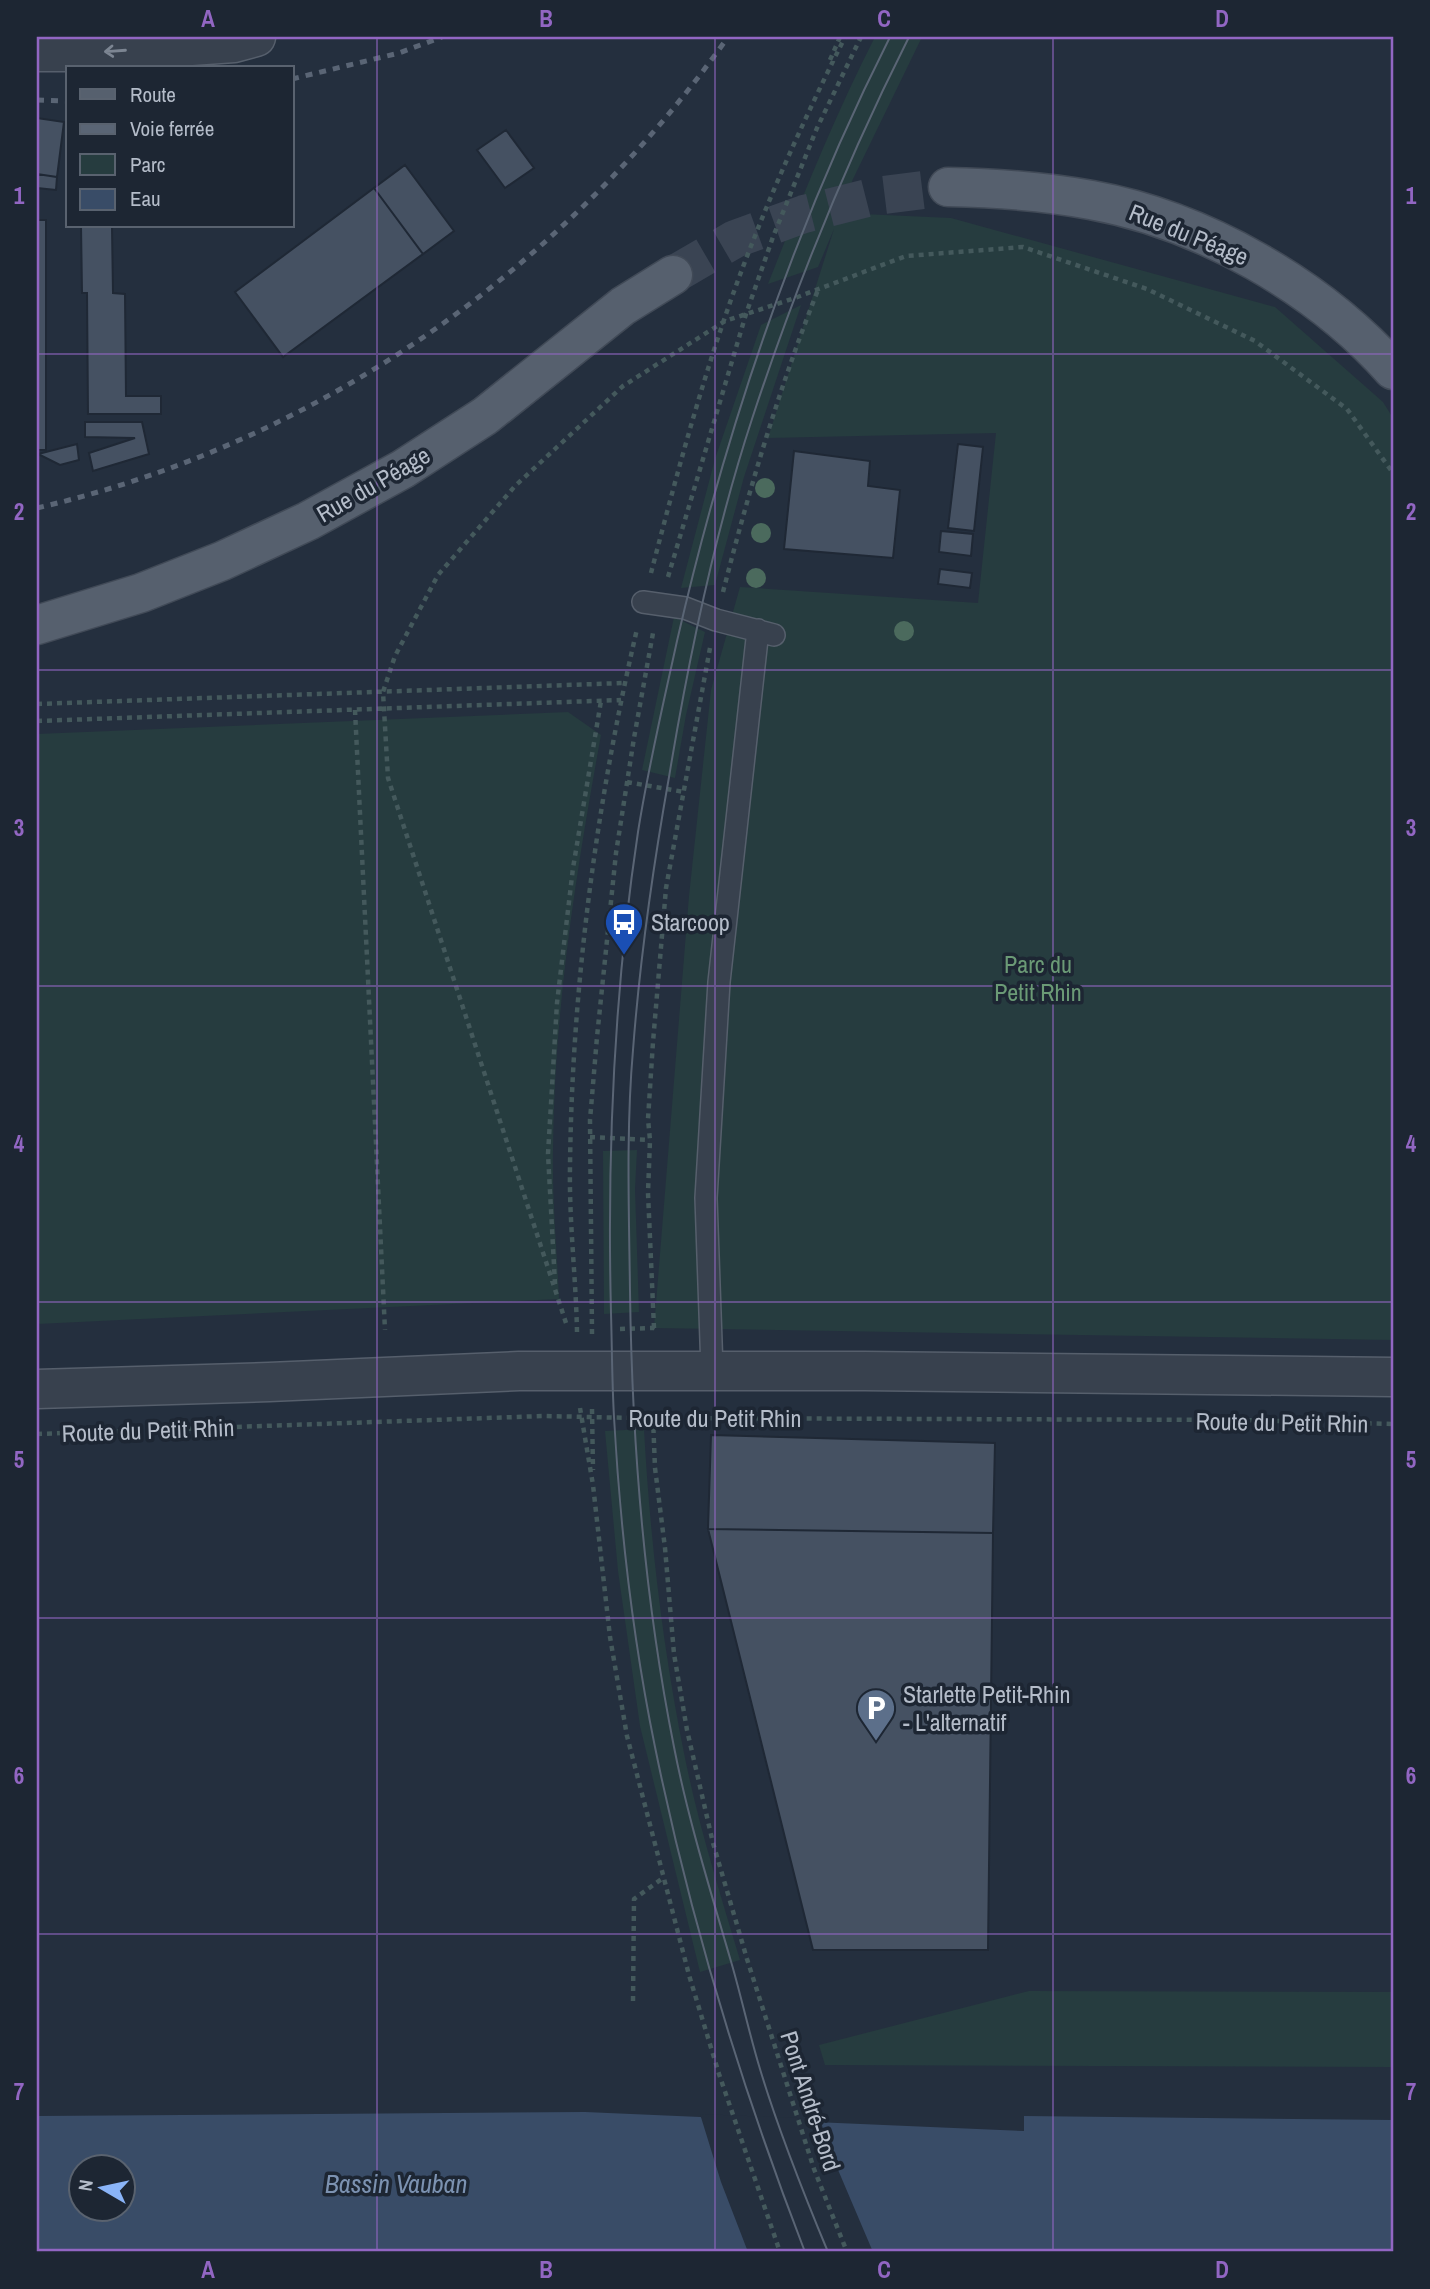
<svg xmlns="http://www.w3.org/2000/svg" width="1430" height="2289" viewBox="0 0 1430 2289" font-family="'Archivo Narrow',sans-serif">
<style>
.green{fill:#263c3f}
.water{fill:#394c67;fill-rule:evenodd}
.pier{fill:#242f3e}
.building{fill:#455162;stroke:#1f2835;stroke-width:2}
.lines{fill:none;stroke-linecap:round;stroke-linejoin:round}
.primary-tunnel{stroke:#3a4453;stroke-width:38;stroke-dasharray:38 19;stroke-linecap:butt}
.service-casing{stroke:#565f6c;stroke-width:24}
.minor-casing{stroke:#565f6c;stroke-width:41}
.primary-casing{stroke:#414a57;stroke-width:41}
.path{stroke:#44595c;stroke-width:4.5;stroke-dasharray:5 5;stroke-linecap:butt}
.service{stroke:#38414e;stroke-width:21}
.minor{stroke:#38414e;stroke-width:38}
.primary{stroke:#56606e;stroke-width:38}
.tram{stroke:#5a6575;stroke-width:2}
.rail{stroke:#5a6575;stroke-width:5;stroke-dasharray:7 7;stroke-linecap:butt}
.tree{fill:#4b6a5d}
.oneway{stroke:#7c8592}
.grid{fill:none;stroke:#9266c3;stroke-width:2;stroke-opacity:0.55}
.labels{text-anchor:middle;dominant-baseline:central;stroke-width:7;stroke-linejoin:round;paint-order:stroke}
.street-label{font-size:24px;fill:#b4bcc9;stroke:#1d2633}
.poi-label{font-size:24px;fill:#b4bcc9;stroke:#1d2633;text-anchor:start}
.park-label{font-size:24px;fill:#6b9a76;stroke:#1d2633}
.water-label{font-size:26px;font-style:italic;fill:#7c92b1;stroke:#1d2633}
.neatline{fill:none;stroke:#9266c3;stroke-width:2.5}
.grid-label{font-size:23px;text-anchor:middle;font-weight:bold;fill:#9266c3}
</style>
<rect width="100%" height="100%" fill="#242f3e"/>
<!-- green -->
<path class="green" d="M875,37H922L853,179L840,213L951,218L1275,307L1383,402L1393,418V1340L654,1328L689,896L711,690L740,587L978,603L996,433L768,438L834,229L818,267L768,284C801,200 834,117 875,37Z
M801,305L744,477L715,585L681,588L715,459L761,325Z
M674,617L705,632L686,715L675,778L642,770Z
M568,712L601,735C576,872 554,1011 553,1151C552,1200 557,1250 559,1299L37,1324V734Z
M637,1150L635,1189L639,1312L604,1314L603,1151Z
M644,1429C650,1539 663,1650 685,1758C699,1827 720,1893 740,1960L700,1972L640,1726L618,1571L605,1431Z
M1029,1991L1393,1992V2067L825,2065L819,2045Z"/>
<!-- water -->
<path class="water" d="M585,2112L1024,2131V2116L1393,2120V2252H37V2116ZM80,2166H122V2208H80Z"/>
<!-- pier -->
<path class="pier" d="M700,2114L820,2119L830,2151L873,2252H748L721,2182Z"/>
<!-- building -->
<path class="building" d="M37,118L64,122L57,177L37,174Z
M506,130L534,168L505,188L477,150Z
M405,165L454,231L423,254L374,188Z
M37,174L57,177L56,190L37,188Z
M374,188L423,254L283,357L235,292Z
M37,220H46V450H37Z
M81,226H112L113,293L125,294L126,396H161V414H88L87,293H82Z
M85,422H142L149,454L93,471L89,453L135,438L85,437Z
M77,444L79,460L60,465L38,454Z
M958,444L983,447L974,531L948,528Z
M794,451L870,461L868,486L900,490L893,558L784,549Z
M941,531L973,534L971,556L939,552Z
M940,569L972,573L970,588L938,584Z
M711,1435L995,1443L993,1533L708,1529Z
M708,1529L993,1533L988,1950H813Z"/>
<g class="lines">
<!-- primary-tunnel -->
<path class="primary-tunnel" d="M673,275L735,239L804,214L875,196L948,187"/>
<!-- service casing -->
<g class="service-casing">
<path id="service" d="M643,602L685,608L716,620L774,635
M712,1370L706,1198L719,982L758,630"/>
</g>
<!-- minor casing -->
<g class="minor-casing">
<path id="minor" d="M37,52H105L234,43L256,37
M37,1389L269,1382L519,1371H865L1393,1377"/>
</g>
<!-- primary casing -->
<g class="primary-casing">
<path id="primary" d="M948,187C996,188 1043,191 1091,200C1202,220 1318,286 1393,370
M37,625L141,593L222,561L308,521L403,469L485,416L623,306L673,275"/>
</g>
<!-- path -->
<path class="path" d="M830,60L840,37
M651,573C680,462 710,349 753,241C780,172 812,103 845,37
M668,577L746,314L773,237L817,128L861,37
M723,592C749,490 779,388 818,290
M37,704L624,683
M355,710L385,1330
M37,721L621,700
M627,782L684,792
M590,1137L650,1140
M555,1284L548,1154L557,1003L573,868L601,701
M566,1323L388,778L383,692L395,656L438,575L515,486L623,386L725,321L795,298L906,256L1023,247L1147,289L1255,341L1347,409L1393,473
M654,1328L648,1193L650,1140L648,1119L653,1042L666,888L710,648
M620,1329L654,1328L659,1331
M577,1332C576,1278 569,1222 570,1167C572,987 596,805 637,629
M592,1334L590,1120L597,1037L616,853L634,738L653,633
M580,1408L593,1485L610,1637L627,1736L689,1975L719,2074L780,2252
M592,1409L593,1470
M653,1418L655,1468L665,1548L674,1654L687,1730L713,1843L747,1959L814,2169L847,2252
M37,1434L544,1416L634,1418L1241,1420L1393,1424
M633,2001L634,1899L663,1878"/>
<!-- service -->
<use href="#service" class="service"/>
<!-- minor -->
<use href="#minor" class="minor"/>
<!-- primary -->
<use href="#primary" class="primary"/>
<!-- tram -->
<path class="tram" d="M805,2252C742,2089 690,1919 655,1747C633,1640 620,1525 614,1417C612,1382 612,1348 611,1313C607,1153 614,991 638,832C648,768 663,705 677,641C725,432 793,229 890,37
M828,2252C803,2192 779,2132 760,2069C749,2033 741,1995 730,1958C710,1889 688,1819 674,1747C644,1597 632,1444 630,1291C629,1211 626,1130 633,1050C640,958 653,867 669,777C689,656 714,535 752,419C795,288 847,160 909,37"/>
<!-- rail -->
<path class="rail" d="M292,79L399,53L442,37
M37,100L68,101
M37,508C317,443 562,271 728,37"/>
</g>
<!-- trees -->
<g class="tree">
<circle cx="765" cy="488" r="10"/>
<circle cx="761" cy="533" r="10"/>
<circle cx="756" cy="578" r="10"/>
<circle cx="904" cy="631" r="10"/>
</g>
<!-- one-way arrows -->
<defs><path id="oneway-shaft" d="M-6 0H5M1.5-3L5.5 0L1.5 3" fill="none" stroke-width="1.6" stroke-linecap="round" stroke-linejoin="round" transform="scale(1.75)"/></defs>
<use class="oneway" href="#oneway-shaft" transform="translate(115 51) rotate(176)"/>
<!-- grid -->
<path class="grid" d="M377,37V2252M715,37V2252M1053,37V2252M37,354H1393M37,670H1393M37,986H1393M37,1302H1393M37,1618H1393M37,1934H1393"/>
<!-- icons -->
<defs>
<g id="bus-pin" transform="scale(2.0125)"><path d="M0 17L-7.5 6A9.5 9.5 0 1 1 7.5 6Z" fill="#1a4fb4" stroke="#1d2633"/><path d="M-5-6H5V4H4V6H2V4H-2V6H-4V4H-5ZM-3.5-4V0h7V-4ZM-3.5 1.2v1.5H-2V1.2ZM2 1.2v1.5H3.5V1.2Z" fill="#fff"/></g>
<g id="parking-pin" transform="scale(2.0125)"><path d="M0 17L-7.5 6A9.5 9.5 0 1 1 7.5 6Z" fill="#5c6f8a" stroke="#1d2633"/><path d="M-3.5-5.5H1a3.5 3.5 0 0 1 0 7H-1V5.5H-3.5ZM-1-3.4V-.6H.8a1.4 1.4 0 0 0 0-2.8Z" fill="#fff"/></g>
</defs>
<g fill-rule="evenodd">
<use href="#bus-pin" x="624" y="922"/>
<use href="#parking-pin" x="876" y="1708"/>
</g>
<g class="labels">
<!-- street labels -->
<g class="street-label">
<text transform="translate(1189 234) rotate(22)">Rue du Péage</text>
<text transform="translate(373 484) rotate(-30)">Rue du Péage</text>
<text x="715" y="1418">Route du Petit Rhin</text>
<text transform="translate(1282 1422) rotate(1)">Route du Petit Rhin</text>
<text transform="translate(148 1430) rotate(-2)">Route du Petit Rhin</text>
<text transform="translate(811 2101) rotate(72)">Pont André-Bord</text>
</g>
<!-- poi labels -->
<g class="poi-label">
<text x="651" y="922">Starcoop</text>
<text x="903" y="1694">Starlette Petit-Rhin<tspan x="903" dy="28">- L'alternatif</tspan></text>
</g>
<!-- park labels -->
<g class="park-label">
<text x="1038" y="964">Parc du<tspan x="1038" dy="28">Petit Rhin</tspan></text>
</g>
<!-- water labels -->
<g class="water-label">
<text x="396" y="2183">Bassin Vauban</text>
</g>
</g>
<!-- border -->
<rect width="1430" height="2289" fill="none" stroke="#1d2633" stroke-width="77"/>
<!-- legend -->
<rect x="66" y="66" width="228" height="161" fill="#1d2633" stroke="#59626f" stroke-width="2"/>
<rect x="80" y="89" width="35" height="10" fill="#56606e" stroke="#59626f" stroke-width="2"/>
<text x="130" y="102" font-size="21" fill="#b4bcc9">Route</text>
<rect x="80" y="124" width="35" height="10" fill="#5a6575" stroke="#59626f" stroke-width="2"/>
<text x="130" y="136" font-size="21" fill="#b4bcc9">Voie ferrée</text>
<rect x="80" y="154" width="35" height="21" fill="#263c3f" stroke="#59626f" stroke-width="2"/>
<text x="130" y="172" font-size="21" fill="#b4bcc9">Parc</text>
<rect x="80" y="189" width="35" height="21" fill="#394c67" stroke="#59626f" stroke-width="2"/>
<text x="130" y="206" font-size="21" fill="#b4bcc9">Eau</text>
<!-- north arrow -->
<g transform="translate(102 2188) rotate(279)"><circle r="33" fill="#1d2633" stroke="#59626f" stroke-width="2"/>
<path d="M0-5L12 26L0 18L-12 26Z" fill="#8ab4f8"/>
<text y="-10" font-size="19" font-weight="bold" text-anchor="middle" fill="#b4bcc9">N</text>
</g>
<rect x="38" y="38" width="1354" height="2212" class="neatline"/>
<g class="grid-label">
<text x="208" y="27">A</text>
<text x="546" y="27">B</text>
<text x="884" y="27">C</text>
<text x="1222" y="27">D</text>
<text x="19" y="204">1</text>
<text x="1411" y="204">1</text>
<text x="19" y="520">2</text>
<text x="1411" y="520">2</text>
<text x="19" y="836">3</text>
<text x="1411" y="836">3</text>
<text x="19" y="1152">4</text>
<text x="1411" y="1152">4</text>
<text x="19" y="1468">5</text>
<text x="1411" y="1468">5</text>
<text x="19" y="1784">6</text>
<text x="1411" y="1784">6</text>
<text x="19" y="2100">7</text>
<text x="1411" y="2100">7</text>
<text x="208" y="2278">A</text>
<text x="546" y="2278">B</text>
<text x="884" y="2278">C</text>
<text x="1222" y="2278">D</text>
</g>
</svg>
